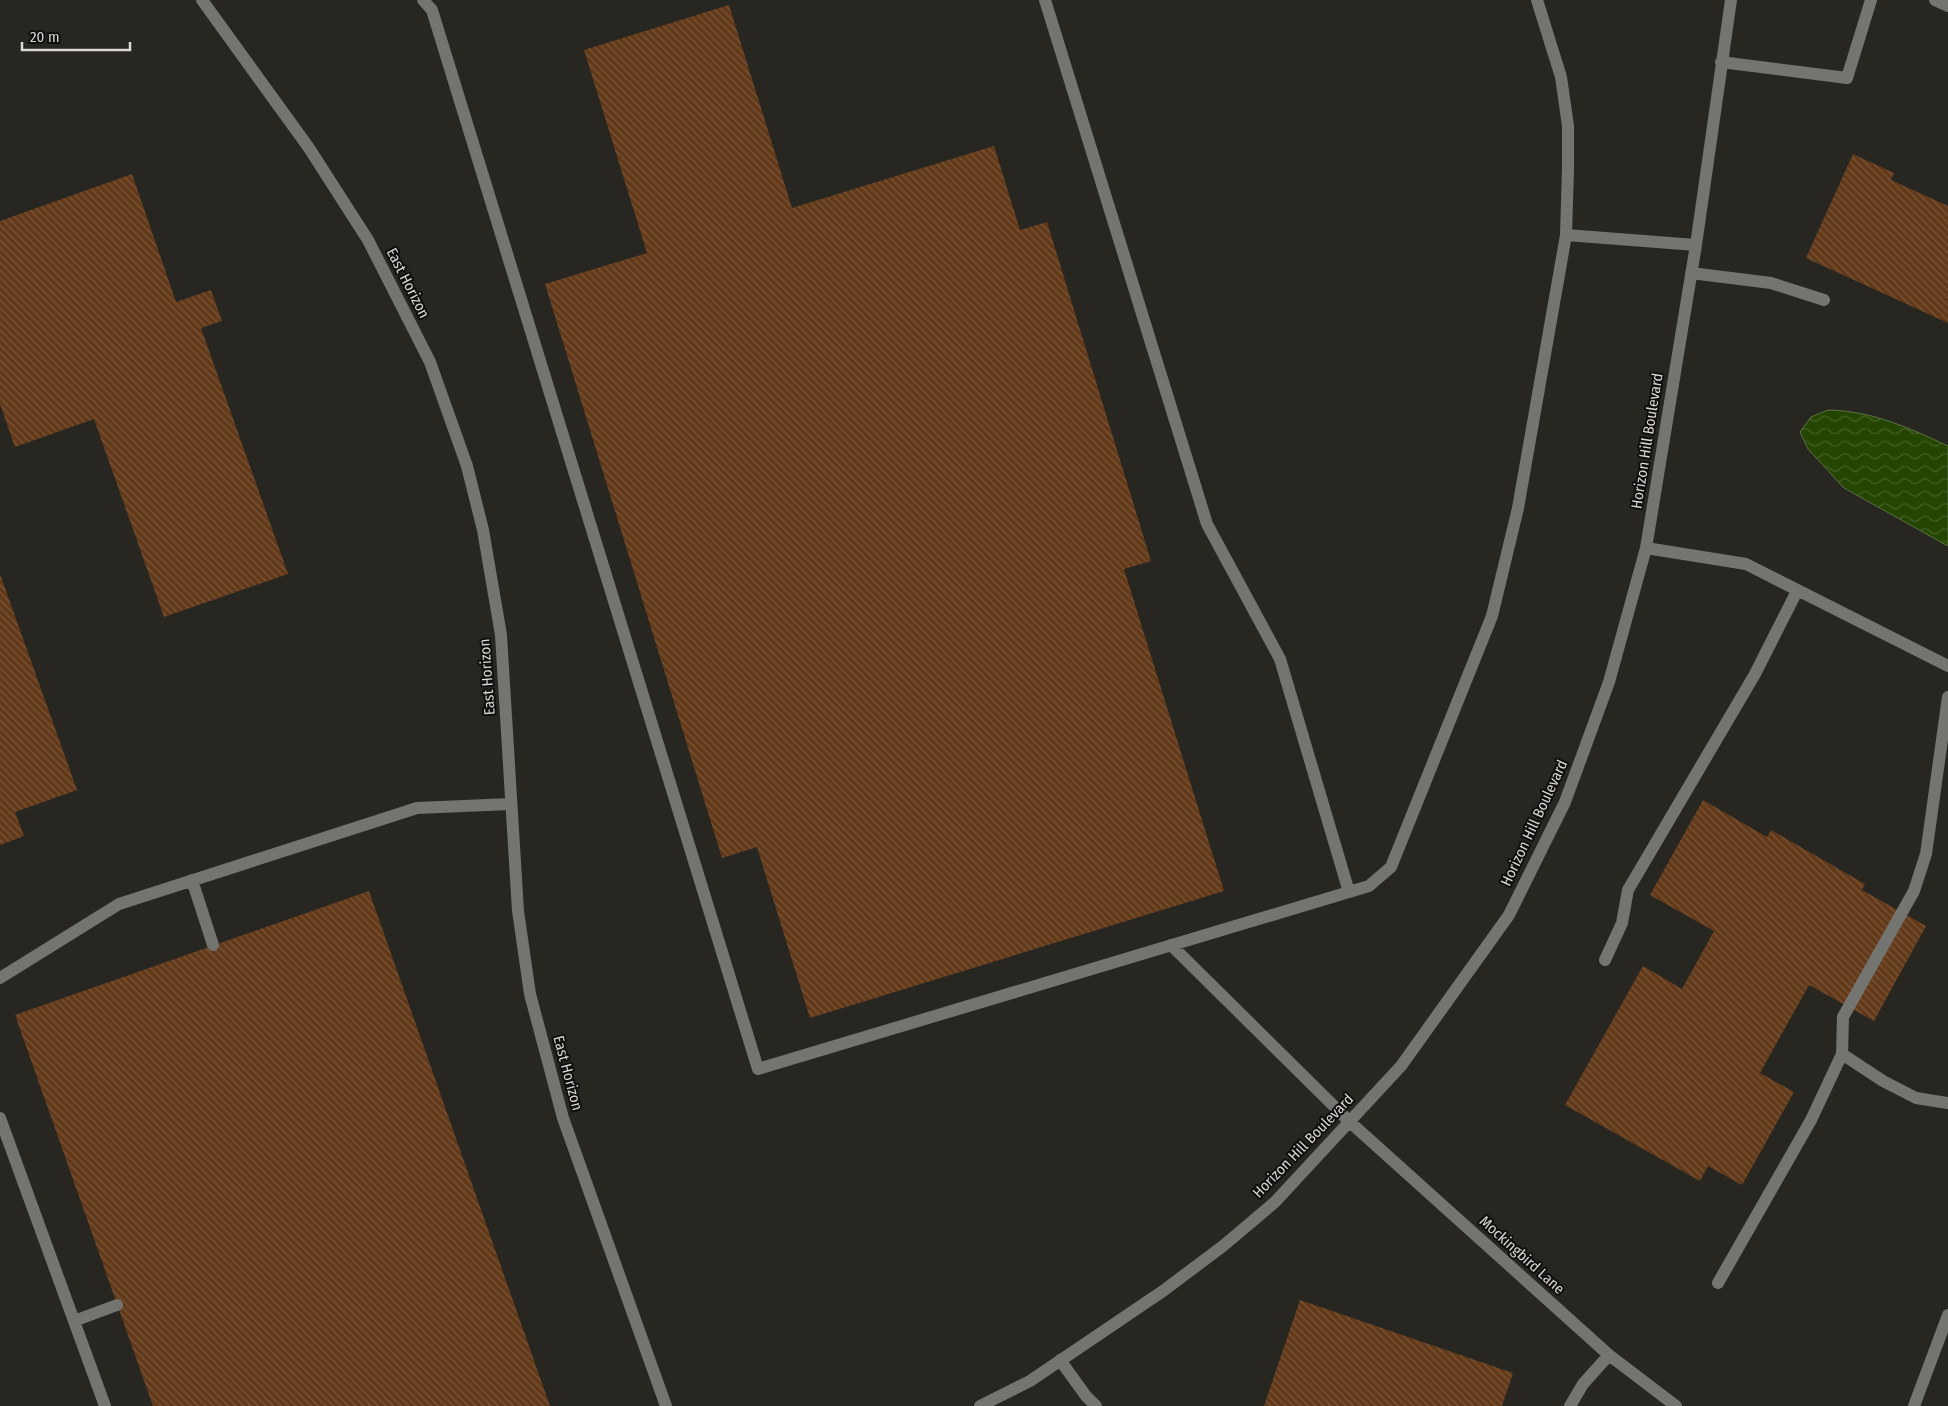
<svg xmlns="http://www.w3.org/2000/svg" width="1948" height="1406" viewBox="0 0 1948 1406" font-family="'Fira Sans Condensed',sans-serif">
<style>
.water{fill:url(#water-waves);stroke:#5b7241}
.building{fill:url(#building-back-hatch)}
.lines{fill:none;stroke-linecap:round;stroke-linejoin:round}
.minor{stroke:#747471;stroke-width:12}
.labels{text-anchor:middle;dominant-baseline:central;stroke-width:4;stroke-linejoin:round;paint-order:stroke}
.street-label{font-size:15px;fill:#dad8d5;stroke:#100f0d}
</style>
<defs>
<pattern id="water-waves" width="16" height="10" patternUnits="userSpaceOnUse" patternTransform="scale(1.25)"><rect width="16" height="10" fill="#244602"/><path d="M0 5q4-4 8 0t8 0" fill="none" stroke="#436026"/></pattern>
<pattern id="building-back-hatch" width="6" height="6" patternUnits="userSpaceOnUse" patternTransform="scale(1.25)"><rect width="6" height="6" fill="#633a19"/><path d="M-1 5l2 2M0 0l6 6M5-1l2 2" fill="none" stroke="#79563a"/></pattern>
</defs>
<rect width="100%" height="100%" fill="#282621"/>
<!-- water -->
<path class="water" d="M1828,410C1873,411 1909,428 1948,446V546L1844,488L1808,449L1800,432L1811,417Z"/>
<!-- building -->
<path class="building" d="M729,5L792,208L994,146L1020,230L1047,222L1151,561L1124,569L1224,891L810,1018L757,847L722,858L545,284L647,253L584,50Z
M1853,154L1894,173L1891,180L1948,206V323L1806,258Z
M132,174L176,302L211,290L222,321L201,328L288,574L164,617L94,419L15,447L0,404V221Z
M0,574L77,790L15,812L24,836L0,845Z
M1703,800L1767,837L1771,830L1865,884L1862,890L1926,926L1874,1021L1809,985L1760,1073L1794,1092L1742,1185L1708,1166L1700,1181L1565,1105L1643,966L1682,989L1714,931L1650,895Z
M369,891L550,1406H153L15,1015Z
M1300,1300L1513,1373L1502,1406H1264Z"/>
<g class="lines">
<!-- minor -->
<path class="minor" d="M202,0L309,148L368,240L430,362L467,466L483,530L501,635L518,911L530,994L563,1118L666,1406
M423,0L432,10L758,1069L1369,886L1391,867L1492,616L1518,508L1566,235L1568,169V126L1561,77L1537,0
M1045,0L1207,524L1280,659L1349,892
M1935,0L1948,6
M1721,62L1847,78L1871,0
M1566,235L1696,245
M1691,273L1771,283L1824,300
M1646,548L1746,564L1948,666
M192,880L213,945
M1171,945L1351,1123L1609,1355L1676,1406
M1605,960L1622,923L1628,890L1755,674L1797,591
M0,978L119,904L417,808L511,804
M1842,1054L1883,1081L1916,1098L1948,1103
M0,1118L105,1406
M1718,1283L1811,1120L1842,1054L1843,1017L1914,891L1926,854L1948,697
M74,1321L117,1305
M1060,1360L1086,1396L1096,1406
M980,1406L1030,1381L1163,1291L1223,1246L1275,1202L1401,1066L1509,915L1565,802L1609,682L1646,548L1696,245L1731,0
M1570,1406L1583,1384L1609,1355
M1914,1406L1948,1315"/>
</g>
<g class="labels">
<!-- street labels -->
<g class="street-label">
<text transform="translate(408 283) rotate(63)">East Horizon</text>
<text transform="translate(1647 441) rotate(-81)">Horizon Hill Boulevard</text>
<text transform="translate(487 677) rotate(-94)">East Horizon</text>
<text transform="translate(1534 823) rotate(-65)">Horizon Hill Boulevard</text>
<text transform="translate(568 1073) rotate(75)">East Horizon</text>
<text transform="translate(1303 1146) rotate(-46)">Horizon Hill Boulevard</text>
<text transform="translate(1522 1255) rotate(42)">Mockingbird Lane</text>
</g>
</g>
<!-- scale -->
<path d="M22 42v8h108v-8" fill="none" stroke="#dad8d5" stroke-width="2.5"/>
<text x="30" y="42" font-size="15" fill="#dad8d5" stroke="#100f0d" stroke-width="4" paint-order="stroke">20 m</text>
</svg>
